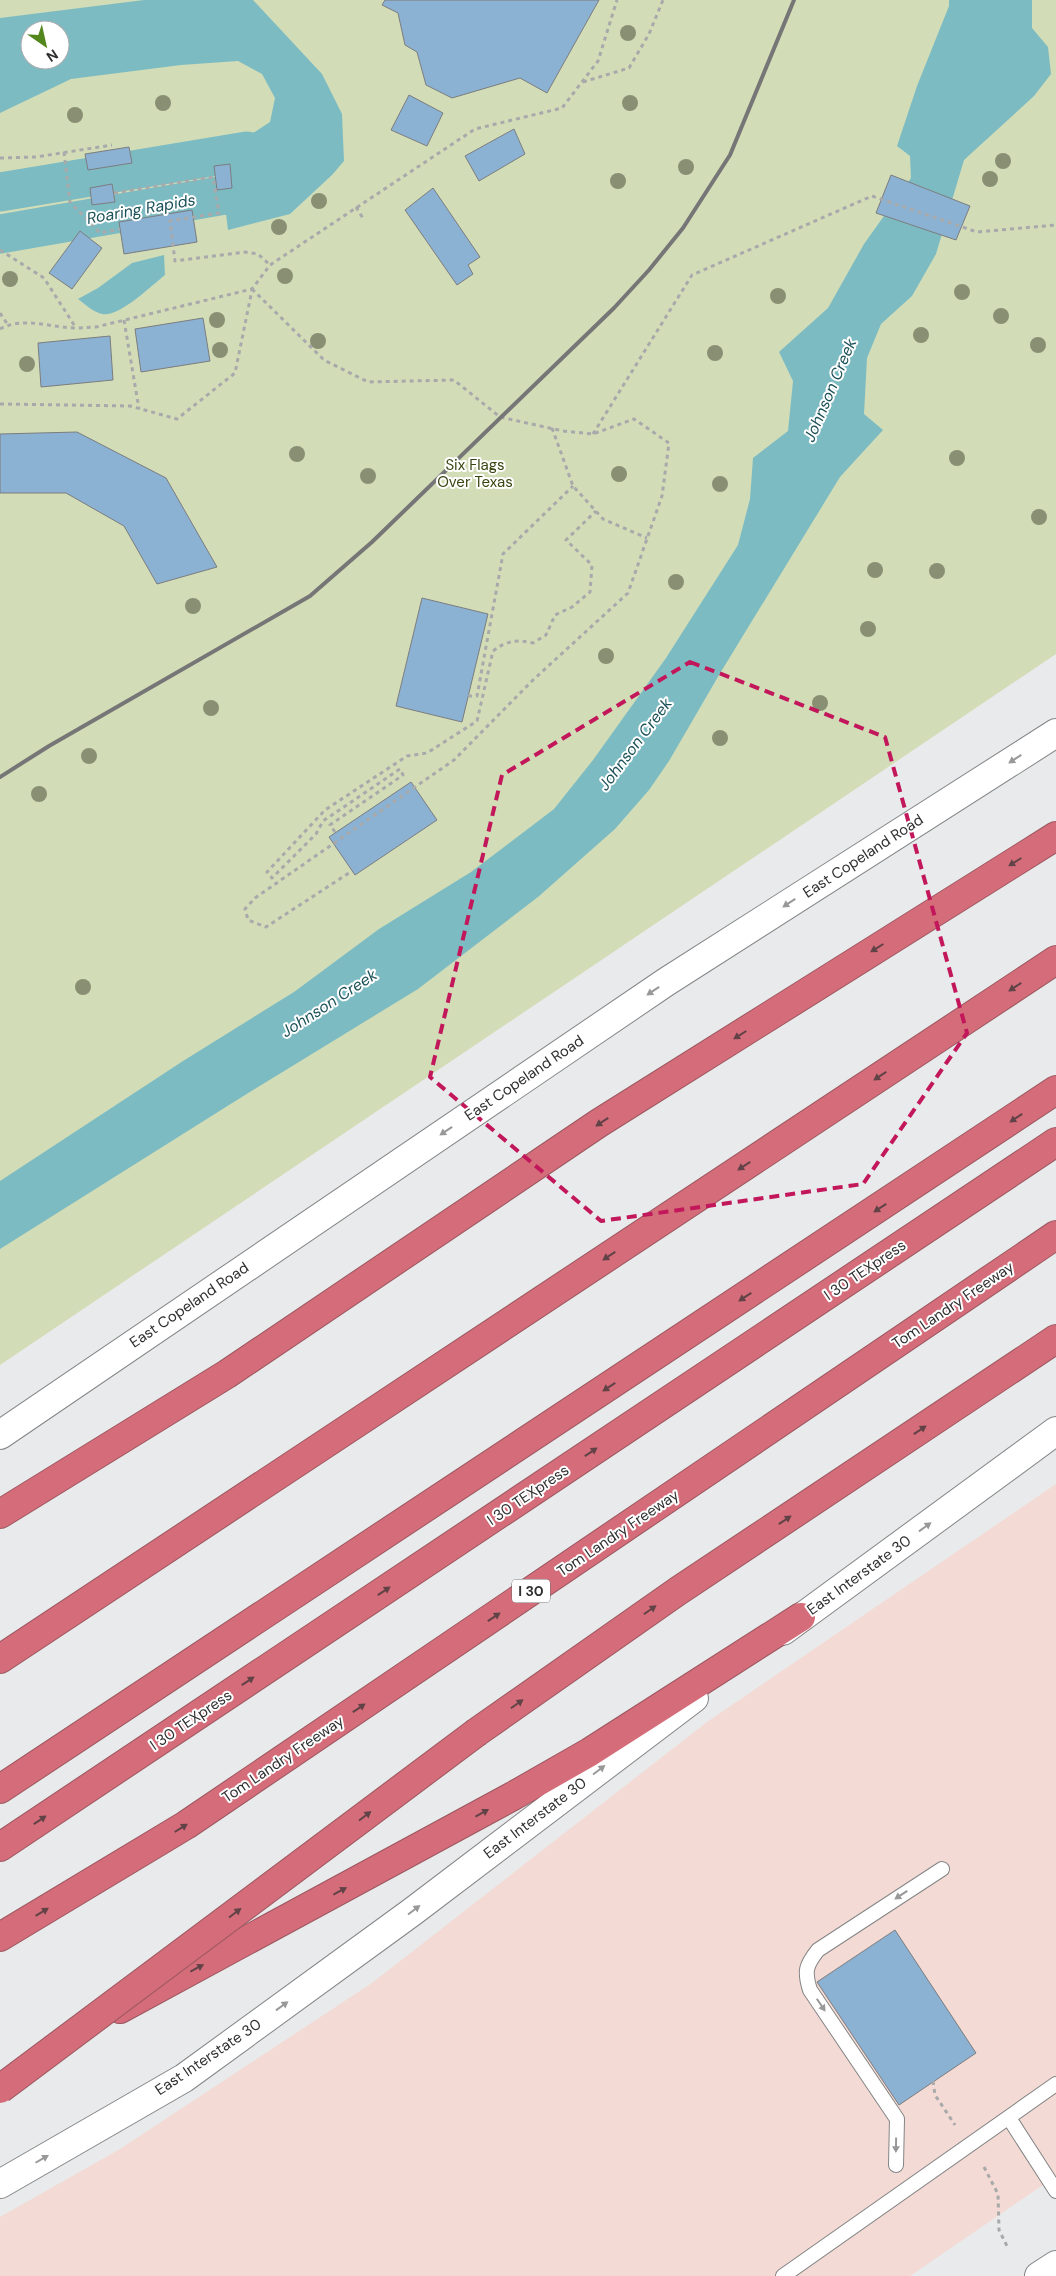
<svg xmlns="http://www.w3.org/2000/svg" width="1056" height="2276" viewBox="0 0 1056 2276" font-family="'DM Sans',sans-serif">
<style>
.commercial{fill:#f4dad4}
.green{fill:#d2ddb7;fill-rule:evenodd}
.water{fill:#7dbbc3;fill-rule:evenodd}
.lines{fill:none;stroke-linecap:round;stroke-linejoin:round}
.canal{stroke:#7dbbc3;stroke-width:39}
.building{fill:#8bb1d3;stroke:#7c7d7e}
.lane-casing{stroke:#848586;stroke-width:16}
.secondary-casing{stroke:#848586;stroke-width:30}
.highway-casing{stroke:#9b5760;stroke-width:30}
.path{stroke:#a8a9aa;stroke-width:3;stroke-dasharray:4 4;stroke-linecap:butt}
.lane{stroke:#fff;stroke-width:14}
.secondary{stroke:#fff;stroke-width:28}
.highway{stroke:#d46c79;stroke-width:28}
.rail{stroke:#767677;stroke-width:4}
.highway-bridge-casing{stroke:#9b5760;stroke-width:30;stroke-linecap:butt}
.highway-bridge{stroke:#d46c79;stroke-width:28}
.tree{fill:#898f73}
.oneway{fill:#989898}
.oneway2{fill:#614247}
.marked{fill:none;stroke:#c2185b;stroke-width:4;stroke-dasharray:10 6;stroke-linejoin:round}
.labels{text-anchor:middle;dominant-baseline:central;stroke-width:4;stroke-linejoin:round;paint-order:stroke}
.shield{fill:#fff;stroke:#6e6e6f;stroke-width:1}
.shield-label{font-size:14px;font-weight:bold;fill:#303031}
.park-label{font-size:15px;fill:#3a4511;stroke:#fff}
.street-label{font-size:15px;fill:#303031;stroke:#fff}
.water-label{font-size:16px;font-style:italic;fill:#1b5158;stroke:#fff}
</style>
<rect width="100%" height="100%" fill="#e9eaeb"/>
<!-- commercial -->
<path class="commercial" d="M1056,1484V2176L910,2276H0V2217L120,2149L372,1983L707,1722Z"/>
<!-- green -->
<path class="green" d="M0,0H1056V654L0,1365ZM30,30H60V60H30Z"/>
<!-- water -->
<path class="water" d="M144,0H253L322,74L342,114L344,161L332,175L290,214L228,230L217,141L250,135L270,122L275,98L262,74L238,61L181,65L71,79L0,113V18ZM30,30H60V60H30Z
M949,0H1032V28L1048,47L1051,74L1034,96L964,160L936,254L912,296L881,324L867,358L864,414L883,430L840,477L719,675L669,761L649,790L615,829L538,897L418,989L237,1100L0,1249V1181L183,1061L294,992L379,929L471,872L554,809L593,760L666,658L738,545L750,499L753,458L788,431L793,381L779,352L828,308L864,244L911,178L910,156L897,146L917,86L949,6Z
M164,255L165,275C152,285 119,318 102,314C93,312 85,304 78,299L98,288L132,263Z"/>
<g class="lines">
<!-- canal -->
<path class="canal" d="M0,192L247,151L268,164
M0,234L248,191L269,173"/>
</g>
<!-- building -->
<path class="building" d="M385,0H599L547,93L520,78L452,98L426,85L417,52L405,45L398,13L382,5Z
M409,95L443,113L427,146L391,130Z
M514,129L525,154L479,181L465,156Z
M129,147L132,163L88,170L85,154Z
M230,164L232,188L217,190L214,166Z
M891,175L970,206L956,240L876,213Z
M112,184L115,202L92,205L90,188Z
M433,188L480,257L468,265L473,274L457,285L405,210Z
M192,210L197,242L124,254L119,222Z
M80,231L102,248L72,289L49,273Z
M203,318L210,361L141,372L135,329Z
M110,336L113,380L41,387L38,343Z
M77,432L166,478L217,567L157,584L124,526L66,493H0V434Z
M422,598L488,614L462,722L396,706Z
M411,782L437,820L355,875L329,837Z
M895,1930L976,2053L899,2105L817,1982Z"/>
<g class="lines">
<!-- lane casing -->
<g class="lane-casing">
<path id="lane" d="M1009,2118L1056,2191
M896,2165L897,2119L810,1990C804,1971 806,1965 818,1950L942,1869
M783,2276L1056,2084"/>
</g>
<!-- secondary casing -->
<g class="secondary-casing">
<path id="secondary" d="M0,1435L666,982L1056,733
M783,1631L1056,1431
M0,2184L184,2078L412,1912L694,1698
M1039,2276L1056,2265"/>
</g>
<!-- highway casing -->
<g class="highway-casing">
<path id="highway" d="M0,1514L227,1374L599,1123L1056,836
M0,1659L1056,960
M477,1732L678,1591L1056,1339
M0,1789L1056,1090
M0,1847L1056,1142
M0,1937L186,1825L1056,1235
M120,2009L513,1796L590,1752L801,1617"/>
</g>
<!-- path -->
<path class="path" d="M583,82L629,68L649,34L663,0
M64,152L70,202L100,233L120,229
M0,158L36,157L112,145
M114,193L213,177L219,213L170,221L175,261L245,252L258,254L270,265
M356,207L364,220
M0,250L44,278L76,328
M252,289L324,360L368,382L454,380L500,417L563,431L593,434L634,419L669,443L662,496L628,593L533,680L454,760L255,898L245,909L248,920L266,927L352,871
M0,313L8,325
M124,320L139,409
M0,329C24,316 51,328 76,328C83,328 89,327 96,327L252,289L270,265L475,129L562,108L598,61L617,0
M0,404L130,406L177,419L235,373L252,290
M552,428L573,486L603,519L647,538
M593,434L692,275L872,196L977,232L1056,225
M468,696H477L503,554L573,486
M335,832L330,825L403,775L400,769L323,821L316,834L272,878L267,872L325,810L407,756L427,753L477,721L493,651C506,641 517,639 533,643L546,635L555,615L572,607L590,592L592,565L566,540L596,511
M933,2081L935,2095L955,2125
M984,2167L998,2194L999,2230L1008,2248"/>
<!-- lane -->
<use href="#lane" class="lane"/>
<!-- secondary -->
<use href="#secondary" class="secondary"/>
<!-- highway -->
<use href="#highway" class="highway"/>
<!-- rail -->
<path class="rail" d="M0,777L49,746L310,596L372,542L614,308L649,270L683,228L730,155L794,0"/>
<!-- highway-bridge casing -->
<g class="highway-bridge-casing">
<path id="highway-bridge" d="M0,2089L477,1732"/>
</g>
<!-- highway-bridge -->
<use href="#highway-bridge" class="highway-bridge"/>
</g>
<!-- trees -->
<g class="tree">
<circle cx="628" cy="33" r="8"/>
<circle cx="163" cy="103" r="8"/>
<circle cx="630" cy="103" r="8"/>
<circle cx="75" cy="115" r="8"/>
<circle cx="1003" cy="161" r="8"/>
<circle cx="686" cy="167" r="8"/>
<circle cx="990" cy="179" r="8"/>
<circle cx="618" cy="181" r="8"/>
<circle cx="319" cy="201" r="8"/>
<circle cx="279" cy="227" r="8"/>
<circle cx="285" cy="276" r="8"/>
<circle cx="10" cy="279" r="8"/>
<circle cx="962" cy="292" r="8"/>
<circle cx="778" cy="296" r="8"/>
<circle cx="1001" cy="316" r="8"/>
<circle cx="217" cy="320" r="8"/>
<circle cx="921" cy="335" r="8"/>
<circle cx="318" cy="341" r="8"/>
<circle cx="1038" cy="345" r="8"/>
<circle cx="220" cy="350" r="8"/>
<circle cx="715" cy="353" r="8"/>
<circle cx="27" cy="364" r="8"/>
<circle cx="297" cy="454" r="8"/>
<circle cx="957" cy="458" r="8"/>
<circle cx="619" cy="474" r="8"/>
<circle cx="368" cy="476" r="8"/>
<circle cx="720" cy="484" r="8"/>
<circle cx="1039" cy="517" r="8"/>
<circle cx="875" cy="570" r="8"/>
<circle cx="937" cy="571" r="8"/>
<circle cx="676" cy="582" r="8"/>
<circle cx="193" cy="606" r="8"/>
<circle cx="868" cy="629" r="8"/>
<circle cx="606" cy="656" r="8"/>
<circle cx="820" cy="703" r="8"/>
<circle cx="211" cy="708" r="8"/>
<circle cx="720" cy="738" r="8"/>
<circle cx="89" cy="756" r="8"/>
<circle cx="39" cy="794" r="8"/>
<circle cx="83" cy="987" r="8"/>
</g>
<!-- one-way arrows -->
<defs><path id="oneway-solid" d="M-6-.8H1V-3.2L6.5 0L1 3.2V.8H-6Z" transform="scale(1.25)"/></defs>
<g class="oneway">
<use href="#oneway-solid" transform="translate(1015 759) rotate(147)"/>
<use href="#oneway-solid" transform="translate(789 903) rotate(147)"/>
<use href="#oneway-solid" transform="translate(653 991) rotate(146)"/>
<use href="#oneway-solid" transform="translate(446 1131) rotate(146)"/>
<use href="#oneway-solid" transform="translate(925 1527) rotate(-36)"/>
<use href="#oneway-solid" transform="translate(599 1770) rotate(-37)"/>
<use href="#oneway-solid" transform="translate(901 1895) rotate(147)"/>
<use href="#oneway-solid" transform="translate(414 1910) rotate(-37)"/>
<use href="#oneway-solid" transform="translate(821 2005) rotate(56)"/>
<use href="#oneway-solid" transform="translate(282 2006) rotate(-36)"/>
<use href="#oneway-solid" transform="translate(896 2145) rotate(91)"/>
<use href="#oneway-solid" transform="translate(42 2159) rotate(-30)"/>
</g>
<g class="oneway2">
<use href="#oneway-solid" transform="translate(1015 862) rotate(148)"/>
<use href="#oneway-solid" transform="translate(877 948) rotate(148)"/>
<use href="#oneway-solid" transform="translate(1015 987) rotate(147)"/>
<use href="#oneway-solid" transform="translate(740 1035) rotate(148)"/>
<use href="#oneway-solid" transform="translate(880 1076) rotate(147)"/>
<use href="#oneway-solid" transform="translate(1016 1118) rotate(146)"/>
<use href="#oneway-solid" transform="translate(602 1122) rotate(147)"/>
<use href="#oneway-solid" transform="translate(744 1166) rotate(147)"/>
<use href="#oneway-solid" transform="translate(880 1208) rotate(147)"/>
<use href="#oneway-solid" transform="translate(609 1256) rotate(147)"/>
<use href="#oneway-solid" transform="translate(745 1297) rotate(147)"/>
<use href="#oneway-solid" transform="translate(609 1387) rotate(147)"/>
<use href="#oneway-solid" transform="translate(920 1430) rotate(-34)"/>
<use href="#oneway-solid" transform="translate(591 1452) rotate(-34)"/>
<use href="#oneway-solid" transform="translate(785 1520) rotate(-34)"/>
<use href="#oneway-solid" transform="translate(384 1591) rotate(-34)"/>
<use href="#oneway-solid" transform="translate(650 1610) rotate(-35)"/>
<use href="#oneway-solid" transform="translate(494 1617) rotate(-34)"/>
<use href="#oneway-solid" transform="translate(248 1681) rotate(-34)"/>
<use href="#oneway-solid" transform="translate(517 1704) rotate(-35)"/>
<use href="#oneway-solid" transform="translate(359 1708) rotate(-34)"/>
<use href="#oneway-solid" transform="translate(482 1813) rotate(-29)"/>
<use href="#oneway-solid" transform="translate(365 1816) rotate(-37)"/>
<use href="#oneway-solid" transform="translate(40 1820) rotate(-34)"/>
<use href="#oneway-solid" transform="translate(181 1828) rotate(-32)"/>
<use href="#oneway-solid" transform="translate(340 1891) rotate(-28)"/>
<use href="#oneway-solid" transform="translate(42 1912) rotate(-31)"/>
<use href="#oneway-solid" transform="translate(235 1913) rotate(-37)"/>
<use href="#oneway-solid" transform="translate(197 1968) rotate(-28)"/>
</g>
<!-- marked area -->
<path class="marked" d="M690,662L885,737L967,1033L863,1184L601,1221L430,1077L502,775Z"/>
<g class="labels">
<!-- shield labels -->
<rect class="shield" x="512" y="1579.5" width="38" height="23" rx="4"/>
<g class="shield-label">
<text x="531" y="1591">I 30</text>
</g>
<!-- park labels -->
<g class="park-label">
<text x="475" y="465">Six Flags<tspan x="475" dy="17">Over Texas</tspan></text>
</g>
<!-- street labels -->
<g class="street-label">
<text transform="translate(863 856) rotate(-33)">East Copeland Road</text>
<text transform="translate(524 1078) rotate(-34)">East Copeland Road</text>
<text transform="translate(865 1270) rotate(-34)">I 30 TEXpress</text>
<text transform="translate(189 1305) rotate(-34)">East Copeland Road</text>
<text transform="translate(953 1305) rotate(-34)">Tom Landry Freeway</text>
<text transform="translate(528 1495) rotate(-34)">I 30 TEXpress</text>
<text transform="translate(618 1533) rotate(-34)">Tom Landry Freeway</text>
<text transform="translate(859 1575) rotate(-36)">East Interstate 30</text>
<text transform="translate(191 1720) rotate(-34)">I 30 TEXpress</text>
<text transform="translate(283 1759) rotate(-34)">Tom Landry Freeway</text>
<text transform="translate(535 1818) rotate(-37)">East Interstate 30</text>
<text transform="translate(208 2057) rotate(-34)">East Interstate 30</text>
</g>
<!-- water labels -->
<g class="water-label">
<text transform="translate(141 209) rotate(-10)">Roaring Rapids</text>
<text transform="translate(830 390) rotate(-67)">Johnson Creek</text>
<text transform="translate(635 744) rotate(-53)">Johnson Creek</text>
<text transform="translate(329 1003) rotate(-33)">Johnson Creek</text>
</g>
</g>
<!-- north arrow -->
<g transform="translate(45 45) rotate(146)"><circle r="24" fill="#ffffff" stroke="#acacad"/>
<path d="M0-4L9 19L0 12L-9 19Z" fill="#53871e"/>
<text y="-8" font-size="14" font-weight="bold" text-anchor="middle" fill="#303031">N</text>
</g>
</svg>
